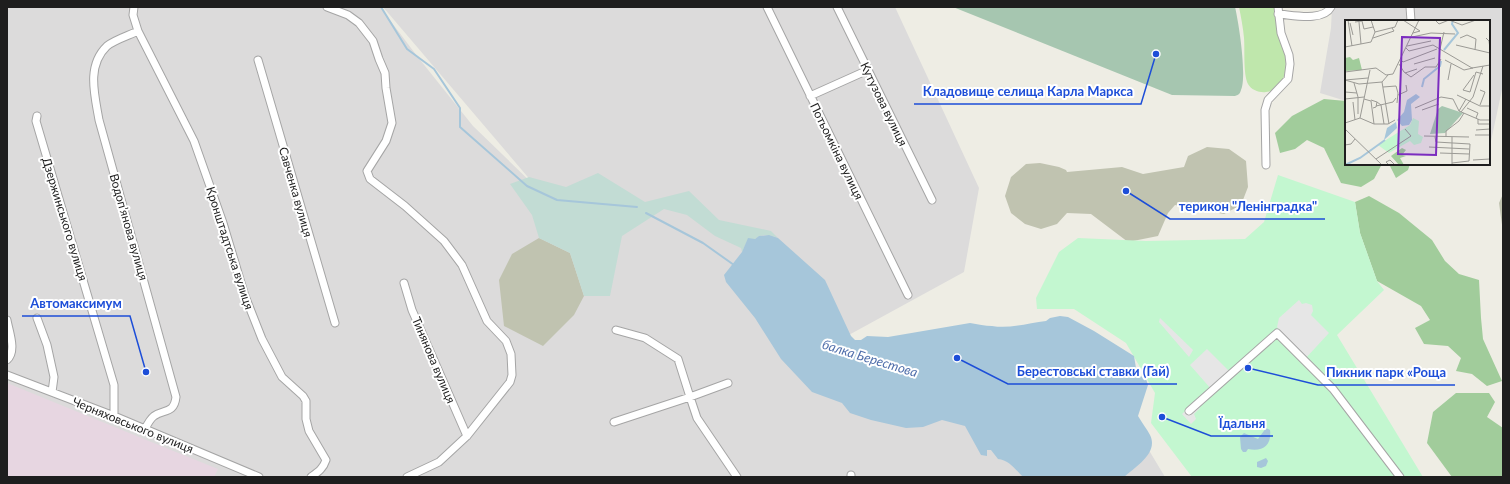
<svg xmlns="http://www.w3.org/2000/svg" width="1510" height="484" viewBox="0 0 1510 484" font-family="Lato,sans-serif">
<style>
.residential{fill:#dcdbdb}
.industrial{fill:#e7d6e1}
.construction{fill:#c0c3b0}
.grass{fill:#bfe7ac}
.forest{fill:#a1cc9b}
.wetland{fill:#c2dcd4}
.cemetery{fill:#a6c6b0}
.park{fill:#c3f7d0}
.parking{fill:#e6e6e6}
.water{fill:#a6c6da}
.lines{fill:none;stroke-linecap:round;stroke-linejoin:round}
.stream{stroke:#a6c6da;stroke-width:2}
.minor-casing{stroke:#a5a5a5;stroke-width:9}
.minor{stroke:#fff;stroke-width:7}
.labels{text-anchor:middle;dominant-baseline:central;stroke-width:4;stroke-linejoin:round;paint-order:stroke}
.street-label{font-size:12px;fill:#1e1e1e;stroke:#fff}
.water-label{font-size:13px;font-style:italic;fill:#4e6daa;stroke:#fff}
.inset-river{fill:none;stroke:#a6c6da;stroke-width:2}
.inset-road{fill:none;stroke:#9b9a95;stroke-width:1}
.view{fill:#7b2cbf;fill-opacity:0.15;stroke:#7b2cbf;stroke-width:2}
.inset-edge{fill:none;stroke:#1e1e1e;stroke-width:2}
.leader{fill:none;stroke:#1d4ed8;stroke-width:1.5}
.callout-dot{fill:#1d4ed8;stroke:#fff;stroke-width:1.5}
.callout-label{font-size:13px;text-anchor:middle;font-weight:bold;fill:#1d4ed8;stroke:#fff;stroke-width:4;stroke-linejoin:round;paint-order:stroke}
</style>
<rect width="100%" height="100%" fill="#eeede4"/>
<!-- residential -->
<path class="residential" d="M7,7H380L417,56L473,126L538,189L383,7H895L979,188L964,272L825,348L1150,452L1165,477H7Z
M1332,7H1503V85L1491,141H1489V21H1346V101L1320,93L1331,28Z"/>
<!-- industrial -->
<path class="industrial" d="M7,383L161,446L218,469L214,477H7Z"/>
<!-- construction -->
<path class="construction" d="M1207,147L1229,149L1246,161L1248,187L1241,205L1224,214L1175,205L1168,213L1158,236L1128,242L1091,214L1067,213L1057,224L1041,229L1025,224L1011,213L1005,196L1011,177L1026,164L1040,163L1059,167L1066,170L1067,172L1122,167L1143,174L1184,167L1188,156Z
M1503,194V232L1499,203Z
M539,238L570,253L584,296L574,315L543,346L504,326L499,280L512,254Z"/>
<!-- grass -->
<path class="grass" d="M1239,7H1275C1280,28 1301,87 1266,92C1260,93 1251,90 1248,84C1243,74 1245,49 1244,38C1243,27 1241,17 1239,7Z"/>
<!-- forest -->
<path class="forest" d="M1324,99L1346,101V164H1382L1374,179L1361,187L1341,183L1324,148L1307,140L1295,149L1280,153L1275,133L1292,116Z
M1389,164H1410L1408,170L1396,178Z
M1369,196L1399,213L1432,240L1445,261L1459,274L1479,280L1481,318L1483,339L1502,381L1487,386L1472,374L1456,371L1461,358L1448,346L1424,344L1415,328L1430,320L1421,306L1377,281L1360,233L1355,202Z
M1456,393H1489L1495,402L1487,417L1503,428V477H1452L1427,443L1433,412Z"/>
<!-- wetland -->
<path class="wetland" d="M598,173L645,202L689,191L719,220L771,231L778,238C769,235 762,233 755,239H748L742,252L741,248L715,236L687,215L664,209L622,236L610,296H584L570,253L539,238L532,215L510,184L529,177L566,187Z"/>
<!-- cemetery -->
<path class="cemetery" d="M953,7H1235C1239,24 1247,76 1241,90C1240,94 1238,95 1235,96L1172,95Z"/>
<!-- park -->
<path class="park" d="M1278,175L1355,202L1360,233L1377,281L1384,290L1337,335L1423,477H1192L1151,423L1155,393L1126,343L1074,309H1037L1036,298L1059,252L1078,238L1146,241L1245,239L1264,222Z"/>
<!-- parking -->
<path class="parking" d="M1299,300L1302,304L1306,303L1312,305L1313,311L1311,315L1329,333L1304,360L1277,327L1279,318Z
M1160,318L1193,350L1189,357L1159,322Z
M1207,349L1231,373L1212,390L1190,365Z
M1197,400L1200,408L1194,414L1196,419L1191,424L1182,414Z"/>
<!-- water -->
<path class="water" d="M769,235L778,238L825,280L851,336L855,340H861L867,336L888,337L970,323C978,324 985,326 992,326C1010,329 1029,323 1046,321L1050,318L1060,316L1068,317L1094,331L1134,356L1137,374L1146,379L1148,385L1138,416C1142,423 1147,429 1150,435C1159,453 1135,467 1124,477H1023C1015,469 1009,460 998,459L991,450H987V456L981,455L965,426L942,420L923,427L906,428L871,420L850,413L842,403L812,392L781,359L755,318L726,282L724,275L742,252L748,238L755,239L759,236Z
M1266,428L1270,430C1272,445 1263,452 1248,449L1246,452H1243L1241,449L1240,437L1244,433L1258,439Z
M1266,458L1268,461L1266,466L1261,468L1257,467V462Z"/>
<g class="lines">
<!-- stream -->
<path class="stream" d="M381,7L407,49L434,69L460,108V127L527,186L557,200L637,207
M646,213L703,243L734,265"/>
<!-- minor casing -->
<g class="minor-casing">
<path id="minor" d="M134,7L133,15L138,31L194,141L223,223L245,296L262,339L282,377L303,396L306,401V419L309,431L326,460C323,469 318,472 311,477
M327,7L348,15L359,23L373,41L379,59L385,73L386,88L392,123L386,141L367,171L370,179L405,206L444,241L462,265L487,321L506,341L511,354L512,375L510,382L467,436L439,462L407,477
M767,7L908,295
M837,7L932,200
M1410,7L1411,21
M1278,14C1293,15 1323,22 1331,7
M138,31C130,35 114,40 107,46C86,66 95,96 99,120L176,397C174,414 164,409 154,416C150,419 147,425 145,429
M258,60L335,323
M810,96L868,70
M37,116L36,121L114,385V416
M1266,165L1265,110L1268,100L1288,79L1290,64L1289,55L1281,33L1278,7
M404,283L412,310L467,436
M37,318L47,345L54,377L52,392
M7,320C9,332 17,351 7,360
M616,330L645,338L678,359L690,397L728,383
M7,375L114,416L259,477
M1189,411L1277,333L1333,389L1400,477
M614,422L690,397L697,418L737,477
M851,475V477"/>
</g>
<!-- minor -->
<use href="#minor" class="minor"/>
</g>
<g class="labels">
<!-- street labels -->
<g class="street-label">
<text transform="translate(884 104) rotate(64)">Кутузова вулиця</text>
<text transform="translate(837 151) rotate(64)">Потьомкіна вулиця</text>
<text transform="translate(296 192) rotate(74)">Савченка вулиця</text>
<text transform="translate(65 219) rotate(73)">Дзержинського вулиця</text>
<text transform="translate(129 227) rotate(74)">Водоп’янова вулиця</text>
<text transform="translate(230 248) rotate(72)">Кронштадтська вулиця</text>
<text transform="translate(434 360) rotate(67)">Тинянова вулиця</text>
<text transform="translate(133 425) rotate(22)">Черняховського вулиця</text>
</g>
<!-- water labels -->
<g class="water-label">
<text transform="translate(870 358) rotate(17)">балка Берестова</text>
</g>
</g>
<!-- overview -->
<g transform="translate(1345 20)">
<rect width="145" height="145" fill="#eeede4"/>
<path d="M5,37L8,40L14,38L17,50L0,51V38ZM57,128L61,130L57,135L61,136L55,138L59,145H54L46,136Z" fill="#a1cc9b"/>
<path d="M97,86L118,93L100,113L85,114L93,89Z" fill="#a6c6b0"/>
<path d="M68,98L74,101L73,114L78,117L76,123L69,125L65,121L44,133L33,125L65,105Z" fill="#c3f7d0"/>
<path d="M71,74L75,77L66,84L67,100L64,105L57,106L52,100L59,92L62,80ZM51,102L52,108L39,120L42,108Z" fill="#a6c6da"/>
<path class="inset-river" d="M99,30L113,13L107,4L108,0M77,67L79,59L95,46L96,41M0,145L15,138L40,120"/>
<path class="inset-road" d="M3,0L7,26M26,0L30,12M58,0L75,11L68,13M90,0L94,4L104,0M104,0L117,5L131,0M10,2L17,1L19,9L28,7M14,2L16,24M5,3L8,15M30,12L50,7L53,0M67,17L86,13L110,14M28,18L49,11L47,8M115,18L122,15L131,19L130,30M141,18L144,21L145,29M111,25L145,33M62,26L86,21M0,27L26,22L30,12M61,28L64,31L88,25L127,48L145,45M95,29L99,12M56,40L58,42L92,29M100,40L119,50L128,48M54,44L59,52L66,57L80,47H91L96,39M69,44L90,38M0,52L31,48L41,55L48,54L74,0M60,53L72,49M129,55L118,70L125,72L131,52L138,54M0,60L14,64L37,62L43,55M0,60L23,58M103,60L106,44M37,62L44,104M9,63L13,77M38,67L51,66L53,73L52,83M135,70L140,72L135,85M0,72L12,73M53,75L62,71L61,65M112,75L135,86H145M13,77V94M0,79L19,77M26,80L32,82L31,87L28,88M8,82L10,100M32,82L36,85L39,104M31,86L48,82L51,78M70,88L96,77L108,79L114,91L135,100H145M122,88L133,93L131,98M77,90L94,84M114,91L121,79M116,92L128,77L138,46M15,98L29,104L26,81L19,79M133,99V104H145M0,103L15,98L25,50M29,104H43L50,100M0,109L37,145M131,110L145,109M130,115H145M79,116L124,117M90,117L91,122L125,124L124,141L107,143M101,117V111L114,101L119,93M107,117V145M0,125L6,124L10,119M84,127L124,129M95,133L124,134M31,139L66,116L60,109M128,140L145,139M44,145L41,142L45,140L50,145"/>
<path class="view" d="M57,17L95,18L91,135L53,134Z"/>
<rect width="145" height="145" class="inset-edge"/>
</g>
<!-- callouts -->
<path class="leader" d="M1156 54L1141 104H914M1126 191L1170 219H1325M146 372L130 316H22M957 358L1008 384H1177M1248 368L1318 385H1455M1162 417L1211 436H1273"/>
<g class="callout-dot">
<circle cx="1156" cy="54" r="4"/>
<circle cx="1126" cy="191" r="4"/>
<circle cx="146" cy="372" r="4"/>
<circle cx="957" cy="358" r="4"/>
<circle cx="1248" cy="368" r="4"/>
<circle cx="1162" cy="417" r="4"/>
</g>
<g class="callout-label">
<text x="1028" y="96">Кладовище селища Карла Маркса</text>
<text x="1248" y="211">терикон "Ленінградка"</text>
<text x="76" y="308">Автомаксимум</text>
<text x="1093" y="376">Берестовські ставки (Гай)</text>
<text x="1386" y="377">Пикник парк «Роща</text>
<text x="1242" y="428">Їдальня</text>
</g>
<!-- border -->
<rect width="1510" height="484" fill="none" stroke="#1e1e1e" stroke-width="16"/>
</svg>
